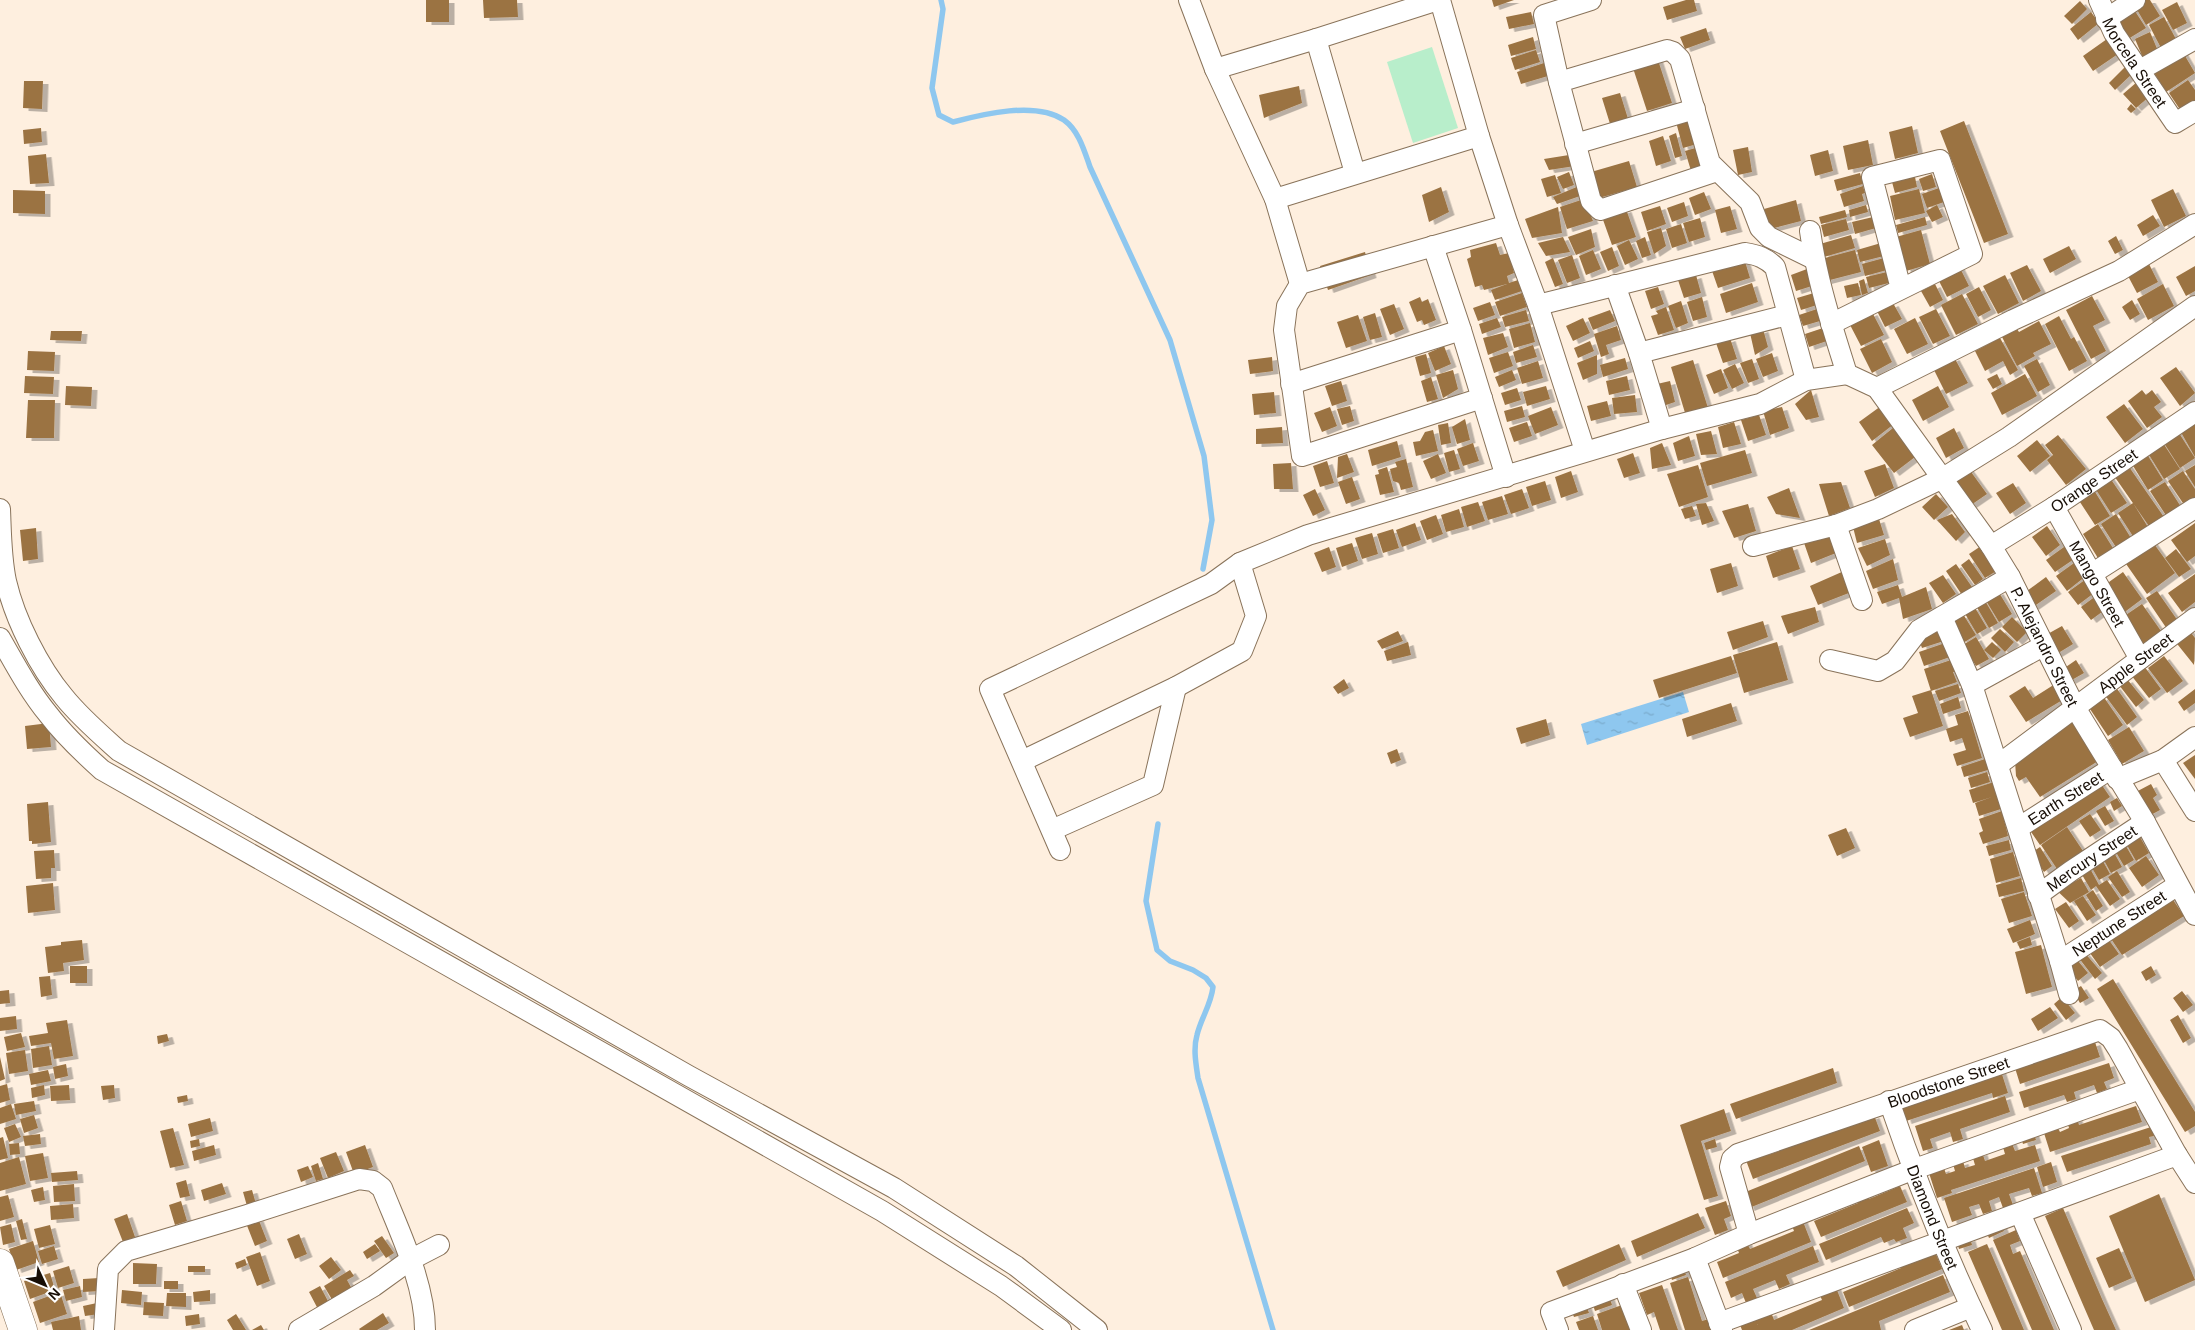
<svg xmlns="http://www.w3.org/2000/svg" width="2195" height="1330" viewBox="0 0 2195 1330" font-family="Helvetica,sans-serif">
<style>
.garden{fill:#b8eecb}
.water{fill:url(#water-ripples)}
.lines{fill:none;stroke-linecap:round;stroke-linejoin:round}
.stream{stroke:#8ec7ef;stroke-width:5.5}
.building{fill:#9b7343;filter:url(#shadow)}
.street-casing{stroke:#89735a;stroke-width:22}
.secondary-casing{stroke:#89735a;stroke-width:29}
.street{stroke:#fff;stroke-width:20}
.secondary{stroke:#fff;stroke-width:28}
.labels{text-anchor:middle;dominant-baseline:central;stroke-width:4;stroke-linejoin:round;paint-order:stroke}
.street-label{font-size:16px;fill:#170e06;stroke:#fff}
</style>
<defs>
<pattern id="water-ripples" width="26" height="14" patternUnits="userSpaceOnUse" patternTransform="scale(1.25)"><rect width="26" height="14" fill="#8ec7ef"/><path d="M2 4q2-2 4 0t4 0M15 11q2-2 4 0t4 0" fill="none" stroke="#7aaacb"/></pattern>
<filter id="shadow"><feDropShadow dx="5.5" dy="3" stdDeviation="0" flood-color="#0004"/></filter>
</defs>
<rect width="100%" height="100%" fill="#feefdf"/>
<!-- garden -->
<path class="garden" d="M1432,47L1458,128L1413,143L1387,62Z"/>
<!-- water -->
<path class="water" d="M1683,692L1689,712L1587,745L1581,724Z"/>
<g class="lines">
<!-- stream -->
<path class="stream" d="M941,0L943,9L932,88L939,115L953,122C983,114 1036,101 1064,120C1079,131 1084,150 1090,167L1170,340L1204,456L1212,520L1203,569
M1158,824L1146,901L1157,950L1170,961L1193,970L1206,978L1213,987C1211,1005 1201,1018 1197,1035C1193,1049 1196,1064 1198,1078L1273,1330"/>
</g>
<!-- building -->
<path class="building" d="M426,0H449V22H426Z
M483,0H517L518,17L484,18Z
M1492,0H1514L1494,7Z
M1686,0H1694L1697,11L1667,20L1663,7Z
M2138,0H2150L2160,16L2146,25L2133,3Z
M2080,1L2087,9L2072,24L2064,16Z
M2177,2L2187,23L2173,30L2162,10Z
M2131,5L2146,28L2128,39L2113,17Z
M1531,12L1534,24L1509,29L1506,17Z
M2091,12L2099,23L2078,40L2070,29Z
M2164,17L2177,41L2162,50L2149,25Z
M1706,28L1710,40L1685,49L1680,37Z
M2150,32L2158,51L2143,58L2135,39Z
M1533,37L1536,49L1511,56L1508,45Z
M2107,39L2118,54L2093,71L2083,56Z
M2181,49L2195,73L2166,92L2151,68Z
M1536,50L1540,62L1515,70L1511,58Z
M1657,57L1672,103L1647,111L1632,65Z
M1544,63L1548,76L1521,84L1517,72Z
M2126,66L2133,73L2115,90L2109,83Z
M2188,80L2195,90V102L2181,111L2169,93Z
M24,81H43L42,109L23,108Z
M2137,82L2150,96L2136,108L2123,94Z
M1299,86L1302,103L1264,118L1259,95Z
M1620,93L1629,122L1611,127L1602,98Z
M2131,104L2136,109L2131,113L2127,109Z
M1689,118L1697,144L1683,148L1676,122Z
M1964,121L2008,234L1984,243L1940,131Z
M1912,126L1918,153L1895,159L1889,132Z
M41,128L42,142L24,144L23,130Z
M1676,133L1682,156L1675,158L1669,136Z
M1663,136L1671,161L1656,166L1649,141Z
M1868,140L1873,165L1848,170L1843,146Z
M1699,147L1705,170L1692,174L1685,151Z
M1748,147L1752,172L1738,175L1733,150Z
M1828,150L1833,171L1815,176L1810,155Z
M46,154L49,183L30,184L28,156Z
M1569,155L1575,166L1549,170L1544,159Z
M1629,161L1637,187L1599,198L1591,172Z
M1569,172L1574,185L1563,189L1557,177Z
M1860,173L1863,184L1837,191L1834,180Z
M1932,174L1936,187L1923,191L1919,179Z
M1555,175L1561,193L1547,197L1541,179Z
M1915,177L1917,187L1895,193L1892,182Z
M1579,186L1583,195L1557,204L1553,197Z
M1863,186L1865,193L1862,194L1864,201L1844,207L1840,194Z
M1441,187L1449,212L1429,222L1422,195Z
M1939,188L1944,202L1927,208L1922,194Z
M1919,189L1925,213L1895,220L1890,196Z
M2173,189L2186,216L2164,227L2151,200Z
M13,190L45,191V214L13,213Z
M1704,192L1711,209L1695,215L1689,198Z
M1584,199L1593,221L1567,229L1560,207Z
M1796,200L1801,221L1770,229L1764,209Z
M1684,202L1688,216L1672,222L1667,208Z
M1866,205L1868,212L1850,217L1849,210Z
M1937,205L1943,217L1932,222L1926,211Z
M1660,206L1666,224L1647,231L1641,212Z
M1730,206L1737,229L1721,233L1715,210Z
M1558,207L1562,233L1532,238L1525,219Z
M1626,209L1636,237L1612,245L1602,217Z
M1845,210L1847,217L1821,224L1819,217Z
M2153,215L2160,226L2143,236L2137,225Z
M1873,217L1876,228L1855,234L1852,222Z
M1925,217L1927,225L1898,233L1896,225Z
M1700,218L1705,237L1689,242L1683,223Z
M1846,219L1849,230L1824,237L1821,225Z
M1681,224L1687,243L1672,248L1666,229Z
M1661,228L1666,246L1654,254L1647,232Z
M1591,229L1595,247L1576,255L1568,237Z
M1921,230L1930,264L1906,271L1896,237Z
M1851,235L1855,248L1824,257L1820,244Z
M2116,236L2123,250L2115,254L2108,241Z
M1563,237L1570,252L1546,256L1538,243Z
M1645,237L1651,255L1642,258L1636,241Z
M1629,240L1638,259L1625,265L1617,246Z
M1496,243L1500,255L1509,253L1514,273L1507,276L1509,283L1518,280L1522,291L1495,300L1491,290L1507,284L1484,290L1482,285L1475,287L1467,259L1471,257L1470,250Z
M1881,243L1884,256L1860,262L1857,250Z
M2069,246L2076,259L2050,273L2043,259Z
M1612,247L1619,266L1608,271L1600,252Z
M1593,250L1601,269L1586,275L1579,256Z
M1855,250L1861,272L1826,281L1821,259Z
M1365,252L1371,275L1328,290L1320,266Z
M1572,255L1580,278L1567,283L1558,260Z
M1553,258L1563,284L1555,287L1545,262Z
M1744,258L1750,278L1718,288L1711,268Z
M1884,258L1887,270L1865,276L1862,264Z
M2149,264L2158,282L2137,293L2128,276Z
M2027,265L2041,291L2023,301L2010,273Z
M1959,266L1969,286L1947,297L1937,277Z
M2195,266V291L2186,296L2176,277Z
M1807,269L1812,286L1796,291L1791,275Z
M1887,272L1889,283L1869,288L1866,277Z
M1696,275L1701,293L1684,298L1678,280Z
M2005,275L2019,303L1998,314L1983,286Z
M1864,279L1868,293L1862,295L1859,281Z
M1752,283L1758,302L1726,313L1720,294Z
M1858,283L1861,295L1847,298L1844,286Z
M1935,284L1943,300L1930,307L1921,291Z
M2163,284L2174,306L2148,320L2137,299Z
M1658,287L1664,304L1651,309L1645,291Z
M1979,287L1991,310L1978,317L1966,294Z
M1522,293L1527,307L1500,316L1495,302Z
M1814,293L1817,305L1801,310L1797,298Z
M1962,294L1978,324L1956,335L1941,305Z
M2092,296L2105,320L2093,326L2106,351L2091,359L2066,310Z
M1420,297L1422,302L1428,299L1436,320L1424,325L1422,320L1417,322L1409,302Z
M1702,297L1707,317L1693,321L1687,302Z
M2132,300L2140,314L2130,320L2122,307Z
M1681,301L1688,323L1676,328L1668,306Z
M1490,302L1495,315L1478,321L1473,308Z
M1893,303L1902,319L1885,327L1877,311Z
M1394,304L1404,329L1390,335L1380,309Z
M1666,307L1674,330L1658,335L1651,316L1658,314L1656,311Z
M1817,309L1820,321L1803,326L1799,315Z
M1936,309L1950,336L1933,344L1919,317Z
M1526,310L1529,321L1505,327L1502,317Z
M1610,310L1615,321L1593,330L1588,318Z
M1872,312L1884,335L1861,346L1849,323Z
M1375,313L1382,337L1370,340L1363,317Z
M1358,315L1367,341L1346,348L1337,322Z
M2059,316L2071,339L2074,337L2087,361L2069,371L2045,324Z
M1497,318L1501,327L1482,334L1479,324Z
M1583,318L1590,333L1573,341L1566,326Z
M1915,318L1928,344L1907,354L1894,329Z
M2039,321L2051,344L2033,353L2035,356L2017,366L2002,337L2017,329L2019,332Z
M1530,323L1535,342L1514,348L1509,329Z
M1617,326L1621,340L1606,345L1609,354L1601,357L1594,334Z
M1823,328L1827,341L1809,347L1805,334Z
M1763,329L1768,347L1755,355L1750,333Z
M51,331H82L81,341L50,340Z
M1503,333L1508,347L1488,355L1483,338Z
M1730,338L1737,359L1723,363L1716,343Z
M2000,338L2018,370L2010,375L2003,361L1985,371L1975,351Z
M1881,339L1892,362L1872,373L1860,349Z
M1590,341L1594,351L1578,358L1574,348Z
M1533,345L1537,357L1516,363L1513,352Z
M1444,346L1451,364L1435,371L1428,353Z
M28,351L55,352L54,371L27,370Z
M1508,352L1513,366L1494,373L1489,358Z
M1772,353L1778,371L1763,377L1756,359Z
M1426,354L1431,373L1420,376L1415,357Z
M1597,355V374L1583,380L1577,363Z
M1272,357L1273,371L1250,374L1248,360Z
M1954,357L1968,383L1946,394L1933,368Z
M1625,358L1628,369L1603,377L1600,365Z
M1752,359L1759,379L1748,383L1740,363Z
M2037,359L2050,385L2038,392L2024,366Z
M1693,360L1708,408L1686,416L1671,367Z
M1538,361L1543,378L1522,384L1517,368Z
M1735,364L1744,383L1732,389L1723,370Z
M2176,367L2195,393L2180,406L2160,378Z
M1721,369L1728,388L1714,394L1706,375Z
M1453,370L1458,389L1443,398L1436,375Z
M1512,370L1516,380L1499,387L1495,377Z
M1997,374L2002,384L1993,389L1987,379Z
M2025,374L2037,396L2002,415L1991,393Z
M25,376L54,377L53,394L24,393Z
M1627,376L1630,390L1609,395L1606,381Z
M1431,377L1438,399L1427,402L1421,381Z
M1341,381L1347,401L1332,406L1325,386Z
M1670,381L1675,402L1663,406L1657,384Z
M66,386L92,387L91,406L65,405Z
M1546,386L1550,399L1527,406L1523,392Z
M1938,386L1949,407L1923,421L1912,400Z
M1517,388L1521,400L1505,405L1501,393Z
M1811,390L1819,417L1806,420L1795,404Z
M2142,390L2146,395L2152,390L2161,402L2154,407L2162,417L2147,428L2128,401Z
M1274,392L1276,413L1254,415L1252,394Z
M1635,395L1637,412L1614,414L1612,398Z
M28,400H55L54,438H26Z
M1607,401L1611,416L1591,421L1587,406Z
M2124,404L2143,429L2125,443L2106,417Z
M1350,406L1354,421L1342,425L1337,409Z
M1522,406L1525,417L1507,422L1504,411Z
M1881,406L1894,424L1872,441L1859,422Z
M1330,407L1337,426L1322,432L1314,413Z
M1551,407L1558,425L1535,434L1528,416Z
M1782,407L1789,428L1770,435L1763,411Z
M1759,415L1766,435L1748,441L1741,420Z
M2195,417V457L2178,427Z
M1465,419L1470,440L1457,444L1452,427Z
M1527,422L1532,436L1514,442L1509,428Z
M1734,422L1741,444L1723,448L1718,427Z
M1448,423L1451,443L1441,445L1438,425Z
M1282,427L1283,443L1256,444V429Z
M1893,428L1915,457L1894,473L1872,445Z
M1954,428L1964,448L1946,458L1936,438Z
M1433,430L1438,451L1416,456L1413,442L1420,441L1425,432Z
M2177,430L2195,458L2180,468L2162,440Z
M1711,431L1717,454L1701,455L1696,434Z
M2058,435L2086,469L2066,485L2047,460L2053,455L2045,445Z
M1689,436L1695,456L1678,461L1673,443Z
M2037,440L2050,456L2030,472L2017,456Z
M2161,440L2180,469L2164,479L2146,450Z
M1397,441L1401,457L1372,466L1368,450Z
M1473,443L1479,461L1463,466L1457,449Z
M1662,443L1671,465L1652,469L1650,448Z
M1454,450L1460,469L1449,472L1444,453Z
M1745,450L1752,473L1707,486L1700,463Z
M2145,451L2163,480L2148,490L2130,461Z
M1633,453L1640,473L1624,478L1617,459Z
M1347,454L1354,472L1337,478L1338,457Z
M1438,454L1446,473L1431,479L1423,461Z
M1406,459L1413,487L1401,490L1399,483L1393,481L1390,469L1397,467L1395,462Z
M1327,461L1334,483L1320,487L1313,466Z
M1291,463L1293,489H1274L1273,464Z
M1885,464L1894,488L1875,497L1864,471Z
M2127,464L2166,520L2151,529L2112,473Z
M1698,465L1708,497L1679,507L1667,474Z
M1966,465L1987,494L1971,505L1951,476Z
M2195,465V487L2185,471Z
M1387,467L1394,492L1380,495L1375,475L1379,474L1378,470Z
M1571,471L1578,492L1561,498L1555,477Z
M2183,471L2195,489V504L2187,509L2168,481Z
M2108,475L2127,503L2111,513L2093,485Z
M1352,477L1360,499L1346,504L1338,482Z
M1545,481L1551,500L1532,506L1526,487Z
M1841,482L1850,508L1829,516L1819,484Z
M2165,482L2183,510L2169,520L2150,491Z
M2013,483L2026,503L2010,514L1996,493Z
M2092,487L2110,516L2095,525L2076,496Z
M1789,488L1800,518L1776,514L1767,497Z
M1315,489L1325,510L1313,516L1303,495Z
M1522,489L1529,508L1511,514L1504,495Z
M1936,494L1948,507L1934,520L1922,507Z
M1502,496L1508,514L1488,520L1482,502Z
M1478,502L1485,521L1467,527L1461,507Z
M1706,503L1714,521L1702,525L1696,504Z
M2133,503L2151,532L2136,541L2118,513Z
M1748,504L1756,531L1734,538L1722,511Z
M1692,506L1696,516L1685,519L1681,509Z
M1459,509L1464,527L1446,532L1441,515Z
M1952,514L1965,532L1956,541L1937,520Z
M2116,514L2134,543L2119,552L2101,524Z
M1436,515L1443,534L1427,540L1420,521Z
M1879,519L1884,535L1857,543L1853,527Z
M1415,523L1421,540L1402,547L1396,530Z
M2195,523V556L2187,562L2171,540Z
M2098,524L2116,553L2101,563L2083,534Z
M2047,526L2060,545L2046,556L2032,537Z
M36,528L38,559L23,561L20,530Z
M1393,529L1399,548L1383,553L1377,534Z
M1829,529L1836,553L1811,563L1803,540Z
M1372,533L1378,554L1362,559L1355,538Z
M1885,539L1890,555L1867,566L1858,548Z
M2152,541L2175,573L2147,594L2124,561Z
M2071,542L2080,555L2055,572L2046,560Z
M1352,543L1358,561L1342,567L1336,548Z
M1792,546L1800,569L1773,578L1766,556Z
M1981,546L1998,570L1985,578L1969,554Z
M1329,547L1336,567L1322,572L1314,553Z
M2176,549L2191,569L2179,577L2165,558Z
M2081,558L2091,572L2067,591L2056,576Z
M1893,559L1898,580L1873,589L1866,571Z
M1969,559L1983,579L1975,585L1961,565Z
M1731,563L1738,586L1717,593L1710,569Z
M1956,564L1972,587L1962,595L1946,571Z
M1844,571L1854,591L1818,605L1810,586Z
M2123,572L2142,599L2122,614L2102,587Z
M2195,574V602L2182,612L2168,593Z
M1943,575L1956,594L1943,603L1929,583Z
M2046,577L2056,591L2033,607L2023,594Z
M2089,577L2098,590L2078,605L2068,592Z
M1898,585L1902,597L1926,587L1932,609L1903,619L1899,598L1882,604L1877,592Z
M1998,591L2012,614L1999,622L1985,599Z
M2157,591L2178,621L2167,629L2146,598Z
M2100,593L2110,606L2091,620L2081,607Z
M1984,599L1998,623L1989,628L1975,604Z
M2142,604L2161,631L2140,646L2120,619Z
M1974,606L1987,628L1977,634L1964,612Z
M1815,607L1819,622L1788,634L1781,616Z
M1963,614L1976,635L1963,643L1950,621Z
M2012,617L2027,632L2017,642L2002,627Z
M1763,621L1768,637L1733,650L1727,632Z
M1942,625L1947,640L1922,648L1917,634Z
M2062,626L2073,644L2055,655L2044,636Z
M2000,629L2014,642L2005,652L1991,638Z
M2188,629L2195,638L2194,665L2174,640Z
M1398,631L1403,641L1382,649L1377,641Z
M1976,637L1989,659L1976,666L1963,645Z
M1408,642L1411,655L1387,661L1384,651Z
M1777,642L1788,680L1744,693L1733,655Z
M1992,642L2001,650L1993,658L1984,650Z
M1945,643L1950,657L1924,666L1919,652Z
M1731,656L1737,673L1659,698L1653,680Z
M2164,656L2183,681L2167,693L2148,668Z
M1954,659L1958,671L1953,672L1957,682L1931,691L1924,669Z
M2076,660L2084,673L2070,681L2063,669Z
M2144,666L2161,689L2149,698L2131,675Z
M1344,679L1349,688L1338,694L1333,687Z
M2127,679L2144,700L2136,707L2119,685Z
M1958,684L1961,693L1939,701L1935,691Z
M2055,684L2064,699L2026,722L2009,696L2025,686L2033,698Z
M2115,686L2137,717L2127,725L2104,694Z
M2195,689V703L2184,711L2178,702Z
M1931,690L1943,726L1910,737L1903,718L1918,713L1912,696Z
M2103,696L2123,725L2108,736L2088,706Z
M1958,697L1961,708L1943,714L1940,704Z
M1731,703L1737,721L1687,737L1682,719Z
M1968,711L1982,758L1957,766L1953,754L1966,750L1962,738L1950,742L1946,729L1958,725L1955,715Z
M2070,716L2103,758L2040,797L2026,777L2019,781L2016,776L2015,761Z
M1546,719L1550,735L1521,744L1516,728Z
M49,723L51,747L27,749L25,726Z
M2129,727L2144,751L2122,764L2108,740Z
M1397,749L1401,760L1391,764L1387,753Z
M2195,755V779L2183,763Z
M1985,759L1988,770L1964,777L1961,767Z
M1987,772L1990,782L1971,788L1968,778Z
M2097,778L2110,797L2040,845L2027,826Z
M1994,782L2001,809L1979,816L1975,803L1992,797L1973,803L1969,790Z
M2151,784L2157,795L2153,798L2160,810L2147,817L2134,793Z
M2117,798L2122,806L2114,811L2110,802Z
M48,802L51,842L32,844V841H29L27,804Z
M2105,806L2114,821L2105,826L2096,811Z
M2002,811L2008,836L1983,844L1979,833L1983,831L1979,819Z
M2090,814L2101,830L2090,837L2079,821Z
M2067,827L2083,851L2057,869L2041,845Z
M1846,828L1855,848L1837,856L1828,835Z
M2136,830L2149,853L2136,861L2123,838Z
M2009,840L2011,850L1989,856L1986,846Z
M2123,841L2134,860L2124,866L2113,847Z
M2040,847L2052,866L2044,872L2031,853Z
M2111,847L2122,867L2111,873L2100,853Z
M54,850L55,868H51V878L36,879L34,851Z
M2013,852L2020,876L1996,883L1990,859Z
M2099,854L2110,874L2099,880L2088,861Z
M2146,856L2159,875L2142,887L2129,868Z
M2087,863L2099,885L2107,880L2120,899L2110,906L2096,886L2091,890L2078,868Z
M2117,871L2130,892L2122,897L2108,877Z
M2066,876L2070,884L2081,878L2089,892L2070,903L2052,886Z
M2021,878L2024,891L1999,897L1996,885Z
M53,883L55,910L28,913L26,886Z
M2093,890L2103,906L2096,911L2086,895Z
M2024,892L2032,916L2009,923L2001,899Z
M2169,894L2184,916L2122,955L2107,933Z
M2083,896L2096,915L2087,921L2074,901Z
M2066,902L2079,921L2069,928L2055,909Z
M2030,920L2035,934L2013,943L2007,929Z
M2106,936L2119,954L2100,967L2087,949Z
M2030,937L2032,945L2020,949L2017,942Z
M82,940L84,960L63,963L64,971L48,973L45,947L61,945V942Z
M2041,945L2052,987L2026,994L2015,952Z
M2084,952L2102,973L2095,979L2078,957Z
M2073,955L2088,973L2078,981L2064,963Z
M70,966H87V983H70Z
M2151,966L2156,975L2146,981L2141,972Z
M50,976L52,995L41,997L39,977Z
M2113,979L2195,1112V1126L2185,1132L2097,989Z
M2081,986L2089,998L2080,1003L2073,991Z
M9,990L10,1003L0,1004V991Z
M2182,991L2193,1005L2183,1012L2173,998Z
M2062,997L2075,1013L2066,1020L2054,1004Z
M2050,1007L2058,1018L2038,1031L2031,1019Z
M2178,1015L2191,1038L2183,1043L2170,1020Z
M16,1016L17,1029L0,1031V1018Z
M67,1020L73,1056L54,1059L51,1043L31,1046L29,1036L48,1033L46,1023Z
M21,1033L25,1047L7,1051L4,1037Z
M167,1034L169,1041L158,1044L157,1036Z
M2095,1042L2100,1057L2020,1084L2015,1068Z
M49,1046L52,1065L33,1068L31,1049Z
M25,1050L28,1071L9,1074L6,1053Z
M0,1057L5,1079L0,1081Z
M2109,1063L2114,1078L2104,1082L2107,1089L2097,1093L2094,1085L2074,1092L2076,1099L2067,1102L2064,1095L2024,1108L2019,1092Z
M66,1064L68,1076L55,1079L53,1067Z
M1999,1065L2008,1093L1993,1098L1992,1093L1906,1121L1900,1101Z
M1833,1068L1837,1083L1736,1119L1730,1104Z
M48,1070L51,1081L31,1085L29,1074Z
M7,1084L10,1100L0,1103V1086Z
M44,1085L45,1095L32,1098L31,1088Z
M69,1085L70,1100L51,1101L50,1086Z
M114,1085L115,1098L103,1100L101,1086Z
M187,1095L188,1101L178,1103L177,1097Z
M2005,1096L2010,1112L1960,1129L1963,1139L1953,1142L1950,1132L1930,1139L1933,1148L1923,1151L1915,1126Z
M34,1101L36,1111L16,1115L14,1104Z
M11,1104L16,1119L0,1124V1108Z
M2136,1106L2142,1122L2050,1152L2044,1133L2058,1128L2060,1132L2069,1128L2067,1121L2077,1118L2079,1125Z
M1724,1109L1731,1131L1701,1141L1718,1196L1704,1200L1680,1125Z
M34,1115L38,1128L24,1133L20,1119Z
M1874,1115L1880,1131L1753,1179L1744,1155L1766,1149L1768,1155L1779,1151L1776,1143L1787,1139L1789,1147Z
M210,1118L213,1131L191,1137L188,1124Z
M15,1124L21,1137L9,1142L4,1128Z
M2151,1127L2154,1136L2149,1137L2151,1144L2067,1172L2061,1156Z
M173,1128L184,1165L170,1168L160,1131Z
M2033,1131L2036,1140L2023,1144L2020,1135Z
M40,1134L41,1144L25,1146L23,1136Z
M3,1137L8,1158L0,1160V1138Z
M199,1139L200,1146L191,1148L190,1141Z
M1715,1139L1717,1147L1706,1150L1704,1143Z
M1879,1140L1888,1166L1871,1172L1862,1147Z
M2011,1141L2015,1151L2035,1145L2040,1161L1951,1190L1952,1193L1937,1198L1929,1173L1944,1168L1946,1174L1955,1171L1953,1164L1963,1161L1965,1168L1975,1165L1972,1155L1982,1152L1985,1161L2005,1154L2002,1144Z
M19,1143L20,1154L10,1155L9,1144Z
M214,1145L216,1155L194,1161L192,1151Z
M365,1145L373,1167L354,1174L346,1152Z
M1859,1146L1865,1161L1749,1208L1743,1193Z
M336,1152L344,1171L328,1178L320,1158Z
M43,1153L48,1178L30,1181L25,1156Z
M19,1157L26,1184L0,1191V1163Z
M2051,1162L2057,1182L2043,1187L2037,1167Z
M318,1163L323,1179L316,1181L311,1166Z
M308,1166L313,1177L301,1182L297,1170Z
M2034,1168L2042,1193L2032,1196L2029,1188L2009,1194L2013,1205L2003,1208L1999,1197L1989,1201L1992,1211L1983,1214L1979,1204L1969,1207L1972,1215L1952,1222L1944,1198Z
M77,1171L78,1180L52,1182L51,1173Z
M186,1180L190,1196L180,1198L176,1183Z
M222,1183L226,1194L204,1201L201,1190Z
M74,1184L75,1201L54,1202L53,1186Z
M1900,1186L1907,1202L1821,1237L1814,1221L1858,1203L1856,1197L1867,1193L1869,1199Z
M43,1187L45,1200L34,1202L31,1190Z
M252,1190L256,1204L247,1206L243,1192Z
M2159,1194L2195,1280L2145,1302L2109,1216Z
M8,1195L14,1217L0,1221V1197Z
M181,1201L187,1221L175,1225L169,1205Z
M1726,1201L1731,1216L1724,1219L1728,1230L1715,1235L1705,1208Z
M73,1204L74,1218L51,1220L50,1206Z
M1907,1208L1914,1223L1903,1228L1907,1238L1896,1242L1894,1239L1884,1243L1881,1237L1826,1260L1819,1244Z
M2063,1208L2102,1299L2116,1330H2094L2084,1307L2045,1216Z
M1698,1213L1705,1228L1637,1257L1631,1241Z
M127,1214L135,1237L123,1242L114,1219Z
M258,1218L267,1241L255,1246L246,1223Z
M22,1219L27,1239L21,1240L16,1221Z
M1802,1219L1811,1242L1723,1278L1717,1262L1739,1253L1736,1245L1746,1241L1750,1249L1794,1231L1791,1223Z
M11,1224L15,1242L3,1245L0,1227Z
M2001,1224L2004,1231L1989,1238L1986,1231Z
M50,1225L55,1244L39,1248L34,1229Z
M2016,1230L2020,1241L2010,1245L2013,1254L2020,1251L2054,1330H2032L1993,1240Z
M299,1234L307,1254L295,1259L287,1239Z
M382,1236L394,1253L386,1258L374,1241Z
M1970,1238L1972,1245L1959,1249L1957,1242Z
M33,1241L39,1262L16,1270L9,1249Z
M375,1244L380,1251L367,1259L363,1252Z
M1619,1244L1626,1260L1563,1287L1556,1271Z
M1987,1244L1994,1260L2024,1330H2002L1968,1252Z
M54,1246L58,1259L42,1264L38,1251Z
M1813,1246L1819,1262L1786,1275L1790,1284L1779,1289L1775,1280L1753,1289L1757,1298L1746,1303L1742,1293L1731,1298L1725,1282Z
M2119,1248L2132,1278L2109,1288L2096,1258Z
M260,1252L270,1281L257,1286L246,1257Z
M1936,1254L1942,1269L1849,1307L1843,1292L1901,1268L1898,1261L1910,1256L1913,1263Z
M331,1257L341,1270L329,1279L319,1266Z
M245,1259L247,1265L237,1269L235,1263Z
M133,1263L157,1264L156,1284H133Z
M69,1266L74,1283L58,1288L53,1271Z
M188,1266H205V1272H188Z
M1683,1266L1686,1275L1672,1280L1669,1271Z
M350,1270L354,1276L347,1280L353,1291L334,1303L324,1286Z
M50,1273L55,1290L30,1299L24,1281Z
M1943,1275L1950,1292L1879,1321L1881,1330H1809Z
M1688,1277L1702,1321L1709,1319L1713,1330H1685L1670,1283Z
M99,1278L100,1291L83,1292V1279Z
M164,1281H178V1289H164Z
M1662,1285L1666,1296L1678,1330H1660L1654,1312L1647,1315L1639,1293Z
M1835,1285L1844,1308L1792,1330H1742L1740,1325L1755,1319L1758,1325L1755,1319L1771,1312L1774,1320L1822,1300L1818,1291Z
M80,1286L82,1297L66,1301L63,1290Z
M320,1286L330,1305L319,1311L309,1292Z
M122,1290L142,1292L141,1305L121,1303Z
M210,1290V1301L194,1302L193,1292Z
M60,1292L67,1314L40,1323L33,1302Z
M167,1293H186V1307L166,1306Z
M1609,1296L1612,1305L1595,1311L1592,1302Z
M144,1302L164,1303L163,1316L143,1315Z
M97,1303L99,1314L85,1316L83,1306Z
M1586,1305L1589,1313L1574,1317L1571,1310Z
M1622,1305L1630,1330H1602L1597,1314Z
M383,1313L389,1323L377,1330H360L359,1329Z
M199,1314L200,1324L186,1326L185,1316Z
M236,1314L246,1330H233L227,1320Z
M79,1316L81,1330H53L51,1322Z
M1593,1316L1598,1330H1579L1576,1322Z
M261,1325L264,1330H252Z
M1962,1325L1964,1330H1949Z"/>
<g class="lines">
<!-- street casing -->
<g class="street-casing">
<g id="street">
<path d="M1189,0L1215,69L1275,199L1300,284"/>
<path d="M1440,0L1479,136L1508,225L1538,305L1585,451"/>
<path d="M1591,0L1544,15L1559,82L1591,201L1600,210L1717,171"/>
<path id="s1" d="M2099,0L2114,33L2175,123L2195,111"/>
<path d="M2106,19L2135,0"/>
<path d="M1316,39L1355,173"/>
<path d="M1215,69L1316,39L1438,0"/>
<path d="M2140,70L2195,39"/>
<path d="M1559,82L1667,50L1673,52L1680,59L1710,163L1750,202L1760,228L1769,237L1814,259"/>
<path d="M1575,144L1695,109"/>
<path d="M1275,199L1479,136"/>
<path id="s2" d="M1810,231C1817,280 1832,327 1847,374L1877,388L1991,546L2010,577L2076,709L2145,822L2195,915"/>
<path d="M1433,246L1461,330L1506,477"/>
<path d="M1615,285L1639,353"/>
<path d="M1538,305L1745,253C1758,255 1766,258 1775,267L1806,380"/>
<path d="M1831,324L1972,254L1940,160L1872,177L1901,289"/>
<path d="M1291,384L1461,330"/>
<path d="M1877,388L2013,320L2119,271L2195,224"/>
<path d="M1482,398L1302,456L1284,330L1287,306L1300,284L1508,225"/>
<path d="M1662,429L1639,353L1787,315"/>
<path id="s3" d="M2054,507L2140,659"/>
<path d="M0,509C1,533 1,558 6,581C15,620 39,667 64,697C80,717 100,734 119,751L689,1076L894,1188L1016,1266L1097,1330"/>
<path d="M1836,525L1862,600"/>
<path d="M1753,546L1836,525L1878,509L1943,478L2009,437L2195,306"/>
<path id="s4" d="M1991,546L2054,507L2195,412"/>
<path d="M2093,573L2195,508"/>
<path d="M1942,617L1972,685L2060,961L2069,994"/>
<path d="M0,638C15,664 29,691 48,714C64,735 83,753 102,770L882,1211L1001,1286L1061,1330"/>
<path d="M1830,660L1878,671L1895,661L1919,630L2010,577"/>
<path d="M1972,685L2043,646"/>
<path d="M2163,760L2195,811"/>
<path d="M1022,761L1176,687L1242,651L1256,616L1240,563"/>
<path id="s5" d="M1998,765L2195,618"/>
<path d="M2117,779L2163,760L2195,737"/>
<path id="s6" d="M2018,828L2112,768"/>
<path d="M1052,830L1153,785L1176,687"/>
<path d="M1060,850L990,689L1211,584L1240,563L1308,535L1662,429L1760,404L1806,380L1847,374"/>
<path id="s7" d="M2038,895L2071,871L2145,822"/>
<path id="s8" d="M2060,961L2178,885"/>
<path id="s9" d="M1889,1101C1916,1180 1946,1255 1982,1330"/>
<path d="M2020,1213L2071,1330"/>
<path id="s10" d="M1749,1234L1730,1167L1732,1159L1738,1154L2100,1030L2111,1038L2118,1049L2177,1155L2195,1183"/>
<path d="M1695,1258L1722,1330"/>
<path d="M1623,1284L1641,1330"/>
<path d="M1719,1323L2177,1155"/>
<path d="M104,1330L108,1269L126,1251L247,1215L359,1179L373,1181L382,1188C399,1231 425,1283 425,1330"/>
<path d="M299,1330L374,1286L410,1260L439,1245"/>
<path d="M1558,1330L1551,1312L1695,1258L1749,1234L1912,1170L2140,1089"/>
<path d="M1915,1330L1971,1307"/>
</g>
</g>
<!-- secondary casing -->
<g class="secondary-casing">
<path id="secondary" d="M0,1263L23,1330"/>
</g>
<!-- street -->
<use href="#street" class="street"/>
<!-- secondary -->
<use href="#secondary" class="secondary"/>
</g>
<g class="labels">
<!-- street labels -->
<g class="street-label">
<text stroke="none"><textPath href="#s1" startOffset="72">Morcela Street</textPath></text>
<text stroke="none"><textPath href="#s4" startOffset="122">Orange Street</textPath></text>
<text stroke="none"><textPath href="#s3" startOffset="88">Mango Street</textPath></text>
<text stroke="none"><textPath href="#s2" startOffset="490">P. Alejandro Street</textPath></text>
<text stroke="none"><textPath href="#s5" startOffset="171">Apple Street</textPath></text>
<text stroke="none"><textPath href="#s6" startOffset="56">Earth Street</textPath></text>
<text stroke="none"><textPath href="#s7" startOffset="65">Mercury Street</textPath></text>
<text stroke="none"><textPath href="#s8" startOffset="70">Neptune Street</textPath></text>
<text stroke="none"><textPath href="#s10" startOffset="308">Bloodstone Street</textPath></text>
<text stroke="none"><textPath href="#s9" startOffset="124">Diamond Street</textPath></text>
</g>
</g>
<!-- north arrow -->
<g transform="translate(45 1285) rotate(134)" stroke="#ffffff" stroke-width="4" paint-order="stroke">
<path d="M0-4L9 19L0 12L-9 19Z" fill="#170e06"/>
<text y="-8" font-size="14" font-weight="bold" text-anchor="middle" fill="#170e06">N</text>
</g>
</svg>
